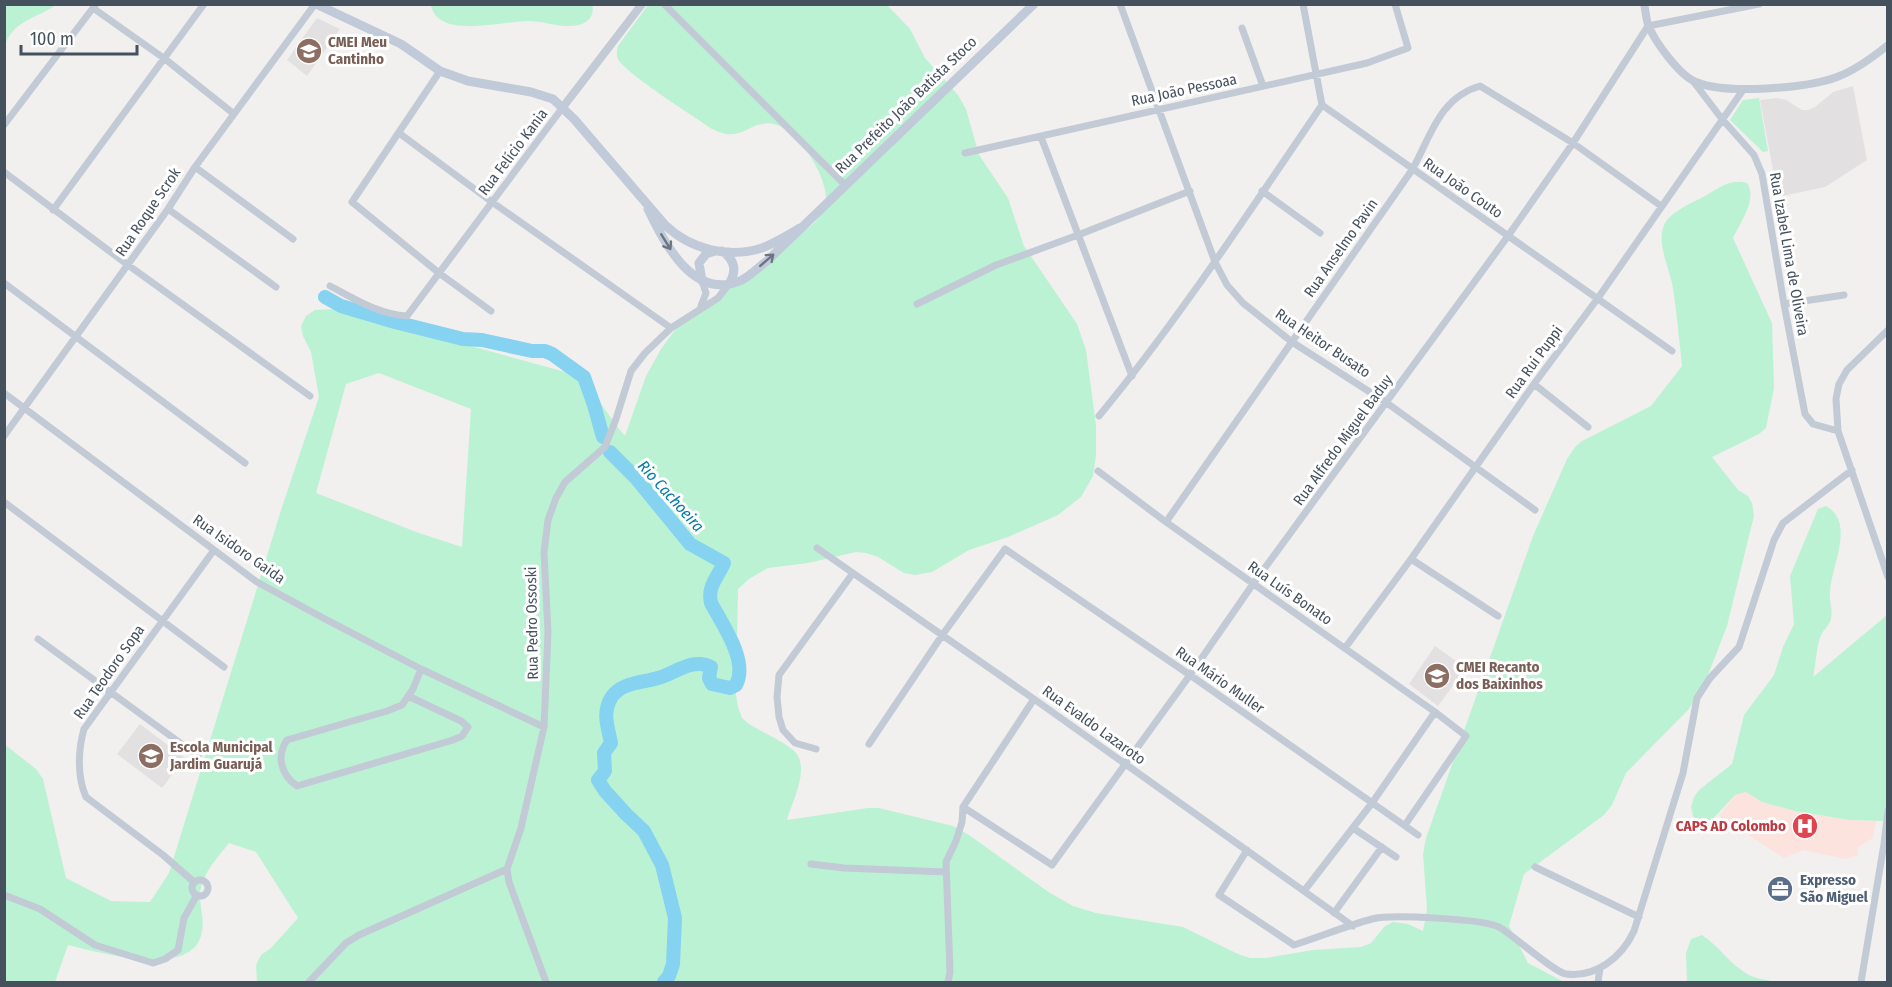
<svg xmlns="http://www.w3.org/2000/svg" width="1892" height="987" viewBox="0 0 1892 987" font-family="'Fira Sans Condensed',sans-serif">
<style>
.education{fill:#e3e0e1}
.medical{fill:#fce3de}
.green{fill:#bbf2d4;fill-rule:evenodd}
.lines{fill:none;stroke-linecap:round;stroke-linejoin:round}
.river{stroke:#85d2f1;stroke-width:14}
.minor{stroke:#c2cad5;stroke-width:7}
.tertiary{stroke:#c2cad5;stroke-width:8}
.secondary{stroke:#c0cad9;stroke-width:9}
.oneway{stroke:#6b7583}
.labels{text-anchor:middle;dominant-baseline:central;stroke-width:6;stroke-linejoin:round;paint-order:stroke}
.education-label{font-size:15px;font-weight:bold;fill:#785e54;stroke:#fff;text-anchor:start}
.street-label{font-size:15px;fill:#46515e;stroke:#fff}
.health-label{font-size:15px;font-weight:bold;fill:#be3a42;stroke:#fff;text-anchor:end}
.service-label{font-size:15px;font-weight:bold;fill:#4e5e75;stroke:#fff;text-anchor:start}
.water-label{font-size:16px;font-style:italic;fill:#047bab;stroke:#fff}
</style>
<rect width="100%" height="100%" fill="#f2efef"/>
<!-- education -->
<path class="education" d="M317,18L340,29L307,76L287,60Z
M1853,86L1867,160L1825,187L1778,197L1760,100L1777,98L1786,100L1802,110H1808L1815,107L1833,92Z
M1435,646L1466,668L1438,706L1409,684Z
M140,724L185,758L162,788L117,754Z"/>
<!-- medical -->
<path class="medical" d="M1746,792L1762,802L1795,811L1849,820L1876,821L1873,838L1858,847V855L1845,859L1803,850L1784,858L1719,816L1735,795Z"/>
<!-- green -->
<path class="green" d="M5,4H56V5C37,18 12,21 5,46Z
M592,4C595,15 589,22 579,25C561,29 545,21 528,21C504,21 437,40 431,5Z
M648,5H887L910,29L925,58L958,95L966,109L979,155L1008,198L1024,246L1077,324L1086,350L1096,425V456L1093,476L1081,497L1058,515L1008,537L969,550L932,572L915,575L904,573L878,557L866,553L856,552L808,563L768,568L749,579L738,589L736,695L738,707L742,718L749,724C763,733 780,739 793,750C812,765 792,802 787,820L868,808H879L953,826L969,835L1050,893L1073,906L1096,913L1183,927L1238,954L1250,958H1266L1313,950L1361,947L1371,943L1385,926L1393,922L1408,924L1423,931L1427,909L1423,854L1426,838L1533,536L1567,459L1575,447L1582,441L1651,406L1682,366C1679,340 1677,314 1673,288C1670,269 1656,244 1664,225C1671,211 1692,203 1705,196C1719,188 1731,178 1747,183C1758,198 1740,223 1733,238L1772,323L1774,388L1766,428L1759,434L1712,457L1738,490L1748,496L1752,503L1754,516L1750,532L1727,626L1703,688L1688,710L1626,773L1612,805L1604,815L1524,874L1509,926L1528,963L1564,982H257L256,965L261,955L271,948L298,918L256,852L229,843C216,860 199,876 200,899C201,909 204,921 202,931C195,981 98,952 68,945L55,982H5L4,744L36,769L43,779L66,878L111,901L150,902L169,873L282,507L319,397L311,352L303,336L301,326L306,316L315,310L336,309L569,373C594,387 607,415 625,436L646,376L661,349L680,323L812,225C818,219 825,211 826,202C828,177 799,130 774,124C749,119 743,145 712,129C695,117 626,74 618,59C616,55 617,50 618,46ZM379,373L471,409L462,547L419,533L316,493L346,384Z
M1759,98L1768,151L1763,152L1730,120L1743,100Z
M1826,506C1856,522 1831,566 1830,592C1829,602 1833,609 1831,619C1829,626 1824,629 1821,635C1816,647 1816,664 1813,677L1887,615V821L1849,820L1795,811L1762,802L1746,792L1735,795L1711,821H1699L1693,816L1691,807L1694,797L1699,790L1732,764L1744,715L1774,675L1783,647L1794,624L1790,576L1818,509Z
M1702,935C1719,946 1730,965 1749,975C1757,979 1768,980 1776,982H1687L1686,953L1691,939Z"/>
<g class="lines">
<!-- river -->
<path class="river" d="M325,297L341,306L395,322L463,339L482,340L532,351H545L552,354L584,377L594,405L603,437
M610,452L636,478L690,544L724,563C718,577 707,586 711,603C722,624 749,661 736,685L730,688L712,684L709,678L711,667C693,657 674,674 658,678C642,683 621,682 611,698C602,714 608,727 611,743L604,753L605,771L598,780L605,791L626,814L644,831L662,865L675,918L673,964L669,976L664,982"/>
<!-- minor -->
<path class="minor" d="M664,4L845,185
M1120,4L1215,262L1227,285L1243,303L1292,342L1387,403L1535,510
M1303,4L1322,105L1672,351
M93,8L165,59L234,114
M1242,28L1263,86
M440,71L352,202L439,273L491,311
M1693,81L1722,119L1754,155L1762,174L1784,304L1805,414L1813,424L1838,431
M4,125L96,4
M399,133L492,202L671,328
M1041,137L1132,376
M965,153L1367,63L1408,48L1395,4
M195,167L293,239
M4,172L128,265L310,396
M1262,191L1320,233
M168,209L276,287
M53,210L204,4
M4,283L245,463
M330,286C355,299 378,314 407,316L563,107
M917,304L996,265L1078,235L1190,191
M1784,304L1844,295
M701,306L706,293L702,281
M1888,330L1847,370L1839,384L1836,399L1838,431L1888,577
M1534,384L1588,427
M4,393L257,582L325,619L421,669L544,727
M1099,416C1180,318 1250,210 1322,105
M4,436L168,209L195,167L315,4
M1098,471L1166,522L1435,712L1466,736L1405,825
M4,502L224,667
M1166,522L1412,170C1431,136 1439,98 1480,86L1573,143L1661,206
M817,548L1034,699L1353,926
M1411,559L1498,616
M38,639L198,756
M1345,648L1411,559L1534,384L1598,298L1743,90
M408,696L461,721L468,727L462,736L453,740L297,786C281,775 276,756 287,740L387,711L402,705L413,689L421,669
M869,744L943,634L1005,549L1190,675L1418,835
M816,749L795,743L783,730L779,717L777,697L779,675L853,573
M963,807L1052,865L1190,675L1253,584L1508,236L1573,143L1648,26L1759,4
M1353,828L1396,857
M1247,850L1219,895L1294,945C1319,937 1346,926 1372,919C1390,914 1483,919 1499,927C1513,935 1555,973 1566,974C1596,978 1622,957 1634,931L1683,773L1697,698L1710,678L1739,647L1774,540L1783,523L1852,470
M811,864L844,868L946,872
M1535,867L1639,917
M192 888a8 8 0 1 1 16 0a8 8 0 1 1-16 0Z
M194,882L163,855L86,797C77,777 78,750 84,729L214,550
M1304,891L1372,803L1435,712
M4,895L40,909L95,945L153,963L165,959L178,950L184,918L197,895
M1334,913L1382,847
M309,982L346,943L359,935L507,869
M546,982L509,882L507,869L521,828L544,727L548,632L544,553L548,520L556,498L565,482L605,447L616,419L631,371L645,353L671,328L718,298L729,284
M948,982L950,972L946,862L956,841L962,822L963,807L1034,699
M1598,982L1600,968
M1861,982L1884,844L1888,811"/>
<!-- tertiary -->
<path class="tertiary" d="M1644,4C1646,12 1646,21 1649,27C1656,43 1680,76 1696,82C1725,95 1808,88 1837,77C1856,70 1872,58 1888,45
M563,107L642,4"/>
<!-- secondary -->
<path class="secondary" d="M316,4L401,44L440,71L468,81L531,92L553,99L574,119L665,225C690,249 728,259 762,248C775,243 788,235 800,228
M648,209C665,244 694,302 742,280C751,275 760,266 768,260L1034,4
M722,251C735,260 737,271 729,284
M702,281L699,263L706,254L715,251"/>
</g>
<!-- one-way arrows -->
<defs><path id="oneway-shaft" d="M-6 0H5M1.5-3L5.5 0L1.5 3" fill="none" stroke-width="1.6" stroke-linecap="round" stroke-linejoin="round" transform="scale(1.5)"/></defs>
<g class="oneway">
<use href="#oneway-shaft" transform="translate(666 242) rotate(58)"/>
<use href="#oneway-shaft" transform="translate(767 260) rotate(-41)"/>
</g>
<!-- icons -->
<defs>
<g id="school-disc" transform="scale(1.35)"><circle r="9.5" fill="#8d6e63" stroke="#fff"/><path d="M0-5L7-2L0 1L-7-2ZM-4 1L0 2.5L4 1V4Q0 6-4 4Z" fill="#fff"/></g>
<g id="hospital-disc" transform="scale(1.35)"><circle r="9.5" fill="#e0444e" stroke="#fff"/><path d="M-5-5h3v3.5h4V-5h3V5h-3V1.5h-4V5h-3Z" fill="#fff"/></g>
<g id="office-disc" transform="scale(1.35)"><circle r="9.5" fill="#5c6f8a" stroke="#fff"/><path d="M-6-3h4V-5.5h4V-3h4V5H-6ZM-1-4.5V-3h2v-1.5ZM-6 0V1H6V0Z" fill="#fff"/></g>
</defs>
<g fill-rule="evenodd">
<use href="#school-disc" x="309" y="51"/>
<use href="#school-disc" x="1437" y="676"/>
<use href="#school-disc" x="151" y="756"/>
<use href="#hospital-disc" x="1805" y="826"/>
<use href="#office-disc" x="1780" y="889"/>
</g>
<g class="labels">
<!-- education labels -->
<g class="education-label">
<text x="328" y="42">CMEI Meu<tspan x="328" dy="17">Cantinho</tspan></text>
<text x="1456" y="667">CMEI Recanto<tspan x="1456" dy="17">dos Baixinhos</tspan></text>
<text x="170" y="747">Escola Municipal<tspan x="170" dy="17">Jardim Guarujá</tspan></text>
</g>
<!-- street labels -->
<g class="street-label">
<text transform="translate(1184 90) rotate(-12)">Rua João Pessoaa</text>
<text transform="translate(906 105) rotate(-44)">Rua Prefeito João Batista Stoco</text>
<text transform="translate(513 152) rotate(-53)">Rua Felício Kania</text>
<text transform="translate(1463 188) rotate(35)">Rua João Couto</text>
<text transform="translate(148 212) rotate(-56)">Rua Roque Scrok</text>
<text transform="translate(1341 248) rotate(-55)">Rua Anselmo Pavin</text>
<text transform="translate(1789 254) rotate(80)">Rua Izabel Lima de Oliveira</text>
<text transform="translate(1323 343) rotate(34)">Rua Heitor Busato</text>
<text transform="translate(1534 362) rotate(-54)">Rua Rui Puppi</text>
<text transform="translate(1343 440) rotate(-54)">Rua Alfredo Miguel Baduy</text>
<text transform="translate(239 549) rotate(35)">Rua Isidoro Gaida</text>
<text transform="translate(1290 593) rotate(35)">Rua Luís Bonato</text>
<text transform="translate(532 623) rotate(-91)">Rua Pedro Ossoski</text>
<text transform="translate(109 672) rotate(-55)">Rua Teodoro Sopa</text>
<text transform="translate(1220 680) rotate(35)">Rua Mário Muller</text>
<text transform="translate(1094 725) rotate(36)">Rua Evaldo Lazaroto</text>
</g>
<!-- health labels -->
<g class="health-label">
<text x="1786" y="826">CAPS AD Colombo</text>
</g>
<!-- service labels -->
<g class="service-label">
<text x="1800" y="880">Expresso<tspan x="1800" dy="17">São Miguel</tspan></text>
</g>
<!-- water labels -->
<g class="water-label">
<text transform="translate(671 496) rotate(48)">Rio Cachoeira</text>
</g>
</g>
<!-- border -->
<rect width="1892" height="987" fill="none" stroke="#46515e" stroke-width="12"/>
<!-- scale -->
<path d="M21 45v9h116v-9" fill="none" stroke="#46515e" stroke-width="3"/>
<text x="30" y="45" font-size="18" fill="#46515e" stroke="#ffffff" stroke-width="4.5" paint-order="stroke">100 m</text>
</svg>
